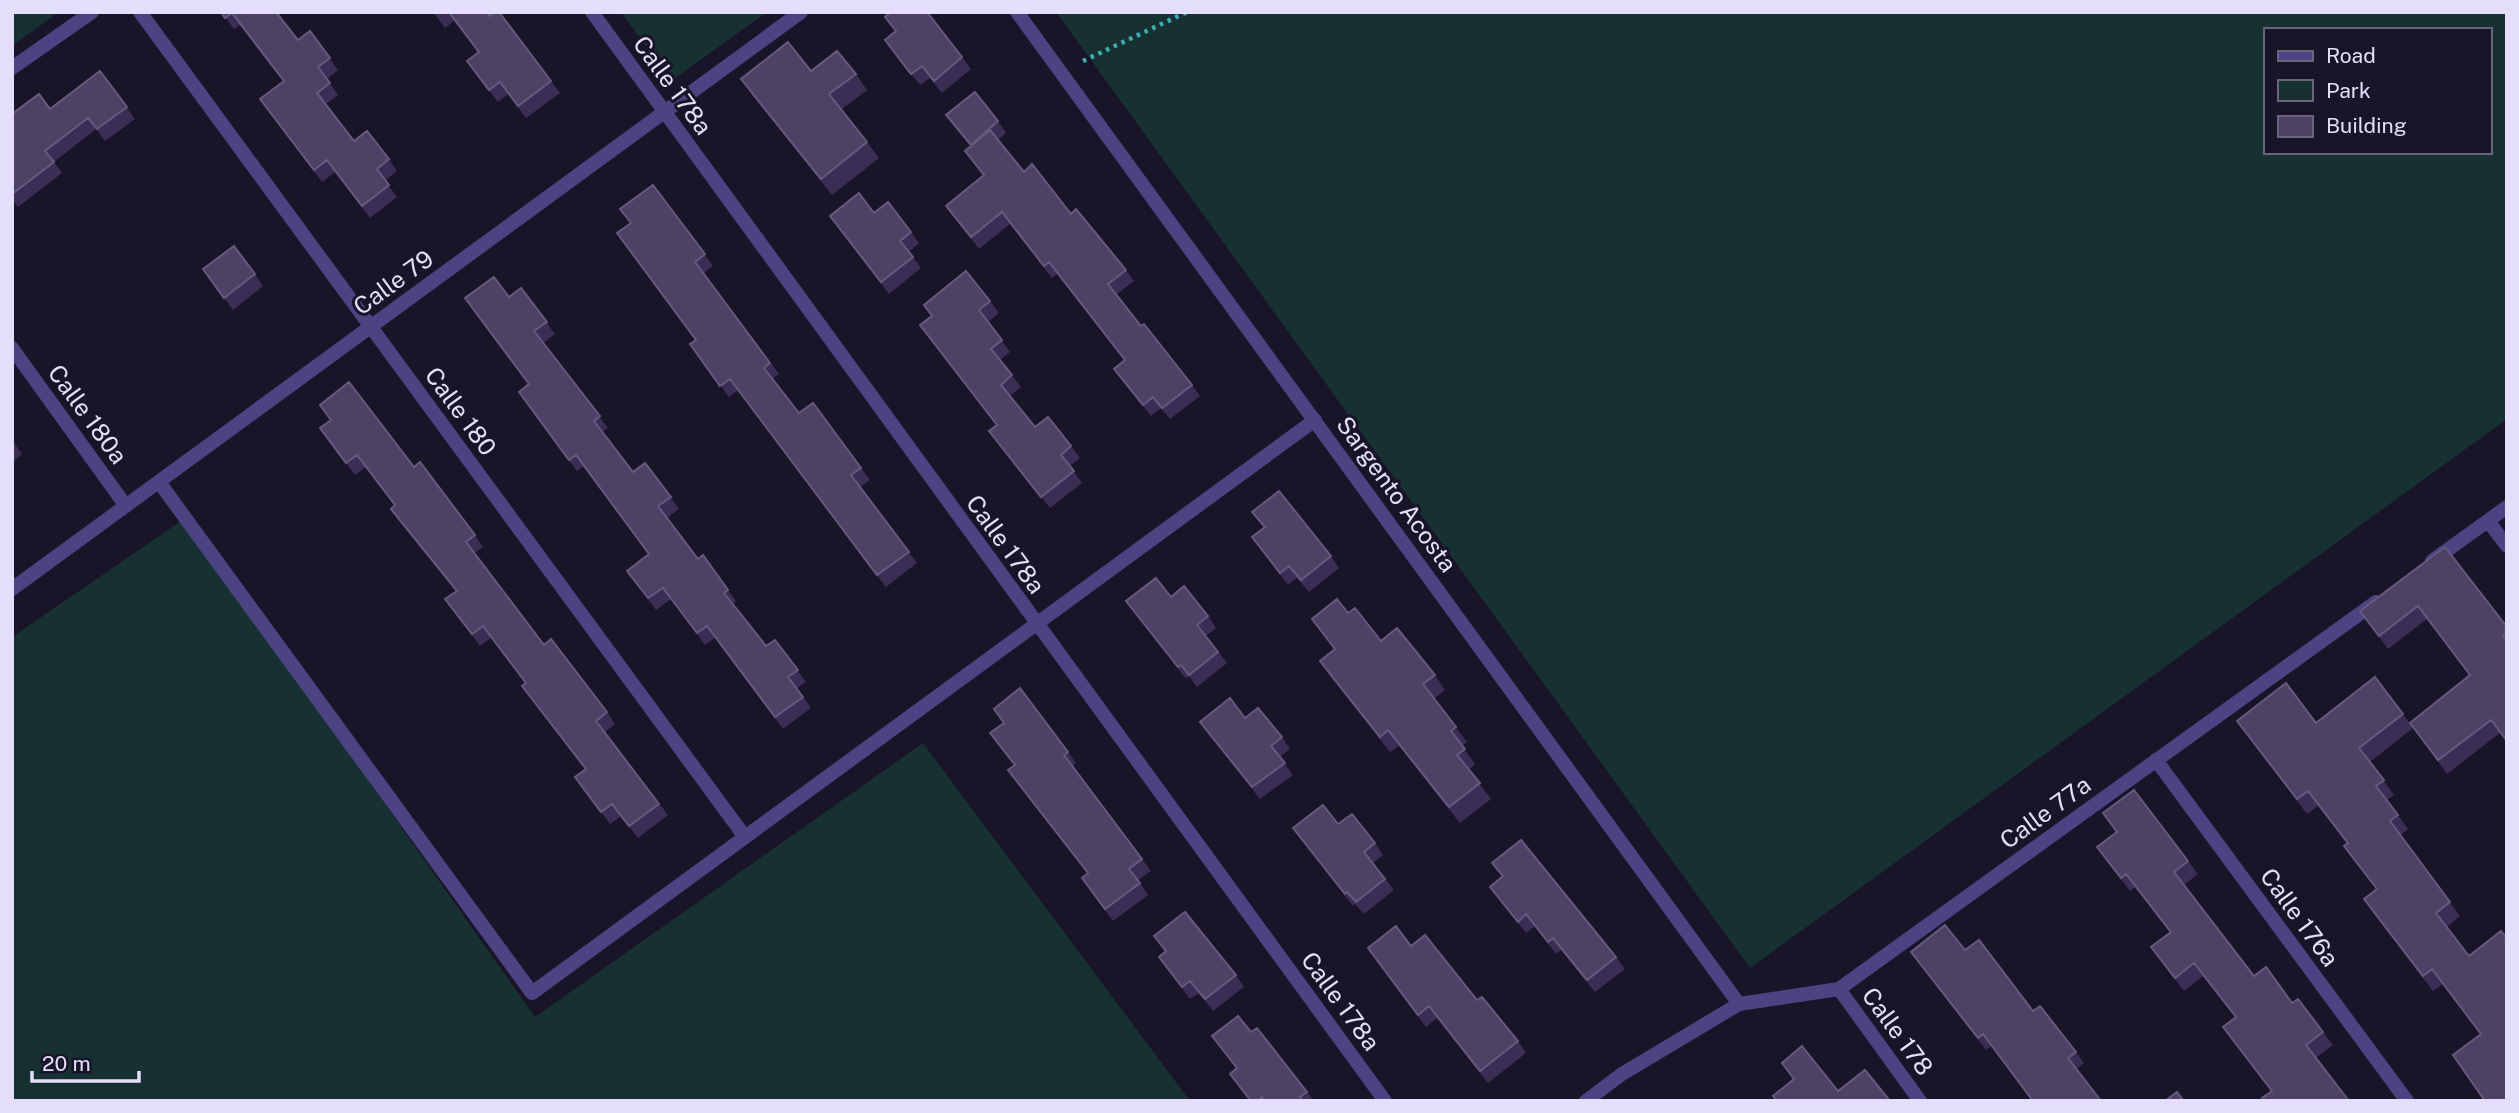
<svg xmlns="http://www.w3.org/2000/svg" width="2519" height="1113" viewBox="0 0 2519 1113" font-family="'Public Sans',sans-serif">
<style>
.green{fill:#173032;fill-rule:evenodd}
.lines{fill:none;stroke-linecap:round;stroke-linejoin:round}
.path{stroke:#3eadaf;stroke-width:4.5;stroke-dasharray:3.5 5;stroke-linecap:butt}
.street{stroke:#4c4482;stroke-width:14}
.wall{fill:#392f54}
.building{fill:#4b4266;stroke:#635a7d;stroke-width:2}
.labels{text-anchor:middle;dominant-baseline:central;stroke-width:6;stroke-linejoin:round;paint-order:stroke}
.street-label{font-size:24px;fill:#e4defb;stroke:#191428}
</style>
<rect width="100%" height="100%" fill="#191428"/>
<!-- green -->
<path class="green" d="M12,12H59L12,46Z
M621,12H767L671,81Z
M1056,12H2507V419L1750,968ZM2265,30H2489V152H2265Z
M184,519L535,1017L923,743L1190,1101H12V637Z"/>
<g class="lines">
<!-- path -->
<path class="path" d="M1083,61L1187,12"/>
<!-- street -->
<path class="street" d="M140,12L745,837
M592,12L1385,1101
M1017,12L1739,1004
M12,68L92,12
M12,348L126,506
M159,482L532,993L1315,420
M2488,521L2507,546
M2432,561L2507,507
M12,589L801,12
M2156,760L2407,1101
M1839,989L1920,1101
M1586,1101L1622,1074L1739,1004L1839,989L2376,602"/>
</g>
<!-- wall -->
<path class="wall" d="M221,12H276L298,40L310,31L338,70L327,79L338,95L326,104L354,141L389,159L397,171L385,181L397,197L370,218L335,172L322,182L260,99L283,81L240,25L234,29Z
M433,12H487L551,81L560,93L526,118L508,94L498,102L467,61L478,53L454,21L445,28Z
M885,17L962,57L971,69L942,93L930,78L920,85L885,40L895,31Z
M100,71L135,119L105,141L96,129L54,162L62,173L18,207L12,199V114L50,109Z
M856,74L867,90L842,109L879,158L832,195L752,95L741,79Z
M946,115L998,121L1006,133L998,140L1024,172L1071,214L1126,270L1134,281L1116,295L1141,326L1192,385L1200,396L1170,419L1161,408L1151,416L1114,369L1125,361L1057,274L1052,278L1010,224L979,249L946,206L983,176L965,151L970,146Z
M653,185L713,266L704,273L779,374L772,379L799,413L813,403L870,480L860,487L917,563L886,587L738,390L729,397L690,344L696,340L630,223Z
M874,213L911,232L919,243L909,252L921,268L889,294L839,228Z
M203,269L255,274L263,286L233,310Z
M521,288L555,334L543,343L608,428L602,432L633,472L645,463L679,509L667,518L698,559L703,555L736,601L733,604L766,646L775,640L806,682L797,688L811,708L783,729L716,637L705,645L671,599L656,610L627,571L649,554L584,466L577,471L527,404L529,384L509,297Z
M990,301L999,313L988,322L1010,352L1000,360L1021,387L1010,396L1035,427L1071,446L1080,458L1070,466L1082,483L1050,508L998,443L989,431L997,425L920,325L931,316L924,305Z
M320,405L414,467L475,535L483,547L474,553L544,645L607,712L615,724L605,732L668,815L638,838L621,816L610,824L575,777L586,769L522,686L526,684L491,638L480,646L445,599L456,591L399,521L391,509L395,506L366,467L355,475L320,428L331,420Z
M12,440L22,454L12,462Z
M1252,512L1331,556L1339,568L1309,592L1297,578L1288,585L1252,537L1264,528Z
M2445,547L2507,627V742L2500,733L2447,774L2410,723L2470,675L2427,619L2388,649L2360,611Z
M1171,597L1208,616L1216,628L1206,636L1227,663L1197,687L1189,676L1186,679L1126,601Z
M1348,613L1381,641L1435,675L1445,690L1434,699L1467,742L1462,746L1475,764L1469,770L1491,799L1460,823L1399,746L1390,752L1330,676L1320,661L1334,649L1312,619Z
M2403,714L2413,728L2370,762L2394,795L2387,800L2408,829L2400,836L2460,916L2447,927L2481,1034L2443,984L2433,991L2374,914L2364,899L2377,889L2344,846L2347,844L2318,806L2307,814L2237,721L2316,723Z
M1245,718L1282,737L1290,749L1280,757L1293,775L1260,799L1200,722Z
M1068,752L1076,763L1072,766L1151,871L1138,880L1148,895L1113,921L1082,878L1088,874L1008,770Z
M2103,813L2188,861L2198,874L2184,885L2254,976L2292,1003L2323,1032L2333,1045L2271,1091L2223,1027L2235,1017L2203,976L2184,991L2151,947L2170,933L2135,887L2130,891L2106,860L2116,832Z
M1338,824L1375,843L1383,855L1373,863L1394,890L1364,914L1355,904L1353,906L1293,828Z
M1492,863L1616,957L1625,969L1595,992L1561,950L1556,954L1535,926L1526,933L1490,887L1502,877Z
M1154,936L1236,975L1244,987L1213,1011L1199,993L1190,999L1159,957L1165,952Z
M1411,946L1477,1000L1518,1041L1526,1053L1488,1083L1437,1018L1426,1027L1376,960Z
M1965,950L2033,1011L2076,1052L2084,1063L2076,1069L2101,1101H2033L1991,1046L1986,1050L1911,952Z
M1251,1032L1307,1092L1314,1101H1250L1230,1074L1237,1069L1212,1036Z"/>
<!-- building -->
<path class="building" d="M221,12H276L298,40L310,31L330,58L318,67L330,83L317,93L354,141L367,131L389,159L377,169L389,185L362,206L327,160L314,170L260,99L284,81L232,13L225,18Z
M449,12H487L490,16L495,12H499L551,81L518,106L500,82L489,90L467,61L479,52Z
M891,12H927L962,57L934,81L922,66L911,74L885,40L896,31L885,17Z
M788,42L811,71L837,51L856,74L829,94L867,142L821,179L741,79Z
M100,71L127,107L97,129L88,118L45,151L54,162L12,194V114L39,94L50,109Z
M975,92L998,121L971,145L946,115Z
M990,130L1024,172L1032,164L1071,214L1076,209L1126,270L1108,284L1141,326L1144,324L1192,385L1162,408L1153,397L1143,405L1114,369L1125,360L1049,262L1044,266L1002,212L971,237L946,206L984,175L965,151Z
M653,185L705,254L695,262L770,363L764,368L799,413L813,403L861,468L851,475L909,552L877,575L730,379L720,386L690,344L696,340L617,233L631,223L620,209Z
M859,193L874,213L888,202L911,232L900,241L913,257L881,282L830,216Z
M234,246L255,274L224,298L203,269Z
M966,271L990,301L979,310L1002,340L991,349L1012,375L1001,385L1035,427L1048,417L1071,446L1061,455L1074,471L1041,497L989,431L997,425L920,325L932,316L924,305Z
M494,277L509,297L521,288L547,322L534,331L600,416L594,421L633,472L645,463L671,497L658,506L698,559L703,555L728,590L724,593L766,646L775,640L798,670L788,677L803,697L775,717L707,626L697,633L663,588L648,598L627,571L649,554L576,455L569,460L519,392L529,384L465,298Z
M349,382L414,467L420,462L475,535L466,542L544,645L551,639L607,712L596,721L659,804L629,826L612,804L601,812L575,777L586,769L522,686L526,683L483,626L472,634L445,599L457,591L391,509L395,505L357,455L346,463L320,428L331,420L320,405Z
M1279,491L1331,556L1301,580L1289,566L1280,573L1252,537L1265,527L1252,512Z
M2445,547L2507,627V634L2503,636L2507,641V741L2491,720L2438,760L2410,723L2470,675L2418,606L2379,636L2360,611Z
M1156,578L1171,597L1184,586L1208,616L1197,625L1218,652L1189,675L1181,665L1178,667L1126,601Z
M1337,599L1348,613L1355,608L1381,641L1397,628L1435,675L1423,684L1456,727L1451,731L1465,749L1457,755L1480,783L1449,807L1388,730L1380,737L1320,661L1335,649L1312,619Z
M2375,677L2403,714L2359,748L2384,780L2376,786L2398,815L2390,821L2450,902L2436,913L2469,956L2501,931L2507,939V1101H2485L2453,1055L2481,1034L2432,969L2423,976L2364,899L2377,889L2344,846L2348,843L2308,791L2297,799L2237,721L2286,683L2316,723Z
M1020,688L1068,752L1064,755L1142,859L1129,869L1140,883L1105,909L1082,878L1088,873L1008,770L1015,765L990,733L1004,723L994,709Z
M1230,698L1245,718L1258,708L1282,737L1271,746L1285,763L1252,787L1200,722Z
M2134,790L2188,861L2174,872L2254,976L2266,967L2292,1003L2298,999L2323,1032L2306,1045L2349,1101H2264L2262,1098L2272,1091L2223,1027L2236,1017L2194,963L2175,978L2151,947L2171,932L2126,874L2121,878L2097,847L2117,832L2103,813Z
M1323,805L1338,824L1352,814L1375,843L1364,852L1385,879L1356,902L1347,892L1345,894L1293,828Z
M1521,840L1616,957L1587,980L1553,938L1548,942L1526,914L1518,922L1490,887L1503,876L1492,863Z
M1185,912L1236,975L1205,999L1190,981L1182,987L1159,957L1166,951L1154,936Z
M1945,925L1965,950L1979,940L2033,1011L2040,1006L2076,1052L2068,1058L2101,1101H2033L1983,1034L1978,1038L1911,952Z
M1396,926L1411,946L1425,935L1477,1000L1482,997L1518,1041L1480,1071L1429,1006L1418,1015L1368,948Z
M1238,1016L1251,1032L1257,1028L1307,1092L1300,1097L1303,1101H1264L1262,1097L1258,1101H1251L1230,1074L1237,1068L1212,1036Z
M1802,1046L1838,1091L1865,1070L1890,1101H1777L1773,1096L1794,1079L1782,1063Z
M2177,1092L2184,1101H2165Z"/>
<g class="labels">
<!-- street labels -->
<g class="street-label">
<text transform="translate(673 85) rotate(54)">Calle 178a</text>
<text transform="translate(393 282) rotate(-36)">Calle 79</text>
<text transform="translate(461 411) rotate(54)">Calle 180</text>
<text transform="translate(88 414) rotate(54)">Calle 180a</text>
<text transform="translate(1397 494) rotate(54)">Sargento Acosta</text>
<text transform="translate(1006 544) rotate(54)">Calle 178a</text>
<text transform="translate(2045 812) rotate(-36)">Calle 77a</text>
<text transform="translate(2300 917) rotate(54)">Calle 176a</text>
<text transform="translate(1341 1001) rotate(54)">Calle 178a</text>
<text transform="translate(1898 1031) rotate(54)">Calle 178</text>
</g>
</g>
<!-- border -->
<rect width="2519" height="1113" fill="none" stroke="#e4defb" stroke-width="28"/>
<!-- legend -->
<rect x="2264" y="28" width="228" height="126" fill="#191428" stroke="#6a657c" stroke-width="2"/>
<rect x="2278" y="51" width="35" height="10" fill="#4c4482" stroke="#6a657c" stroke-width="2"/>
<text x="2326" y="63" font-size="21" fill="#e4defb">Road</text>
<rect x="2278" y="80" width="35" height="21" fill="#173032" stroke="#6a657c" stroke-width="2"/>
<text x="2326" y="98" font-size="21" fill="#e4defb">Park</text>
<rect x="2278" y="116" width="35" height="21" fill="#4b4266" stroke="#6a657c" stroke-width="2"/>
<text x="2326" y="133" font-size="21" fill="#e4defb">Building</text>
<!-- scale -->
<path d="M32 1071v10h107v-10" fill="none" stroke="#e4defb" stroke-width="3.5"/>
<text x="42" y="1071" font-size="21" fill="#e4defb" stroke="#191428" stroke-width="5" paint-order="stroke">20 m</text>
</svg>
